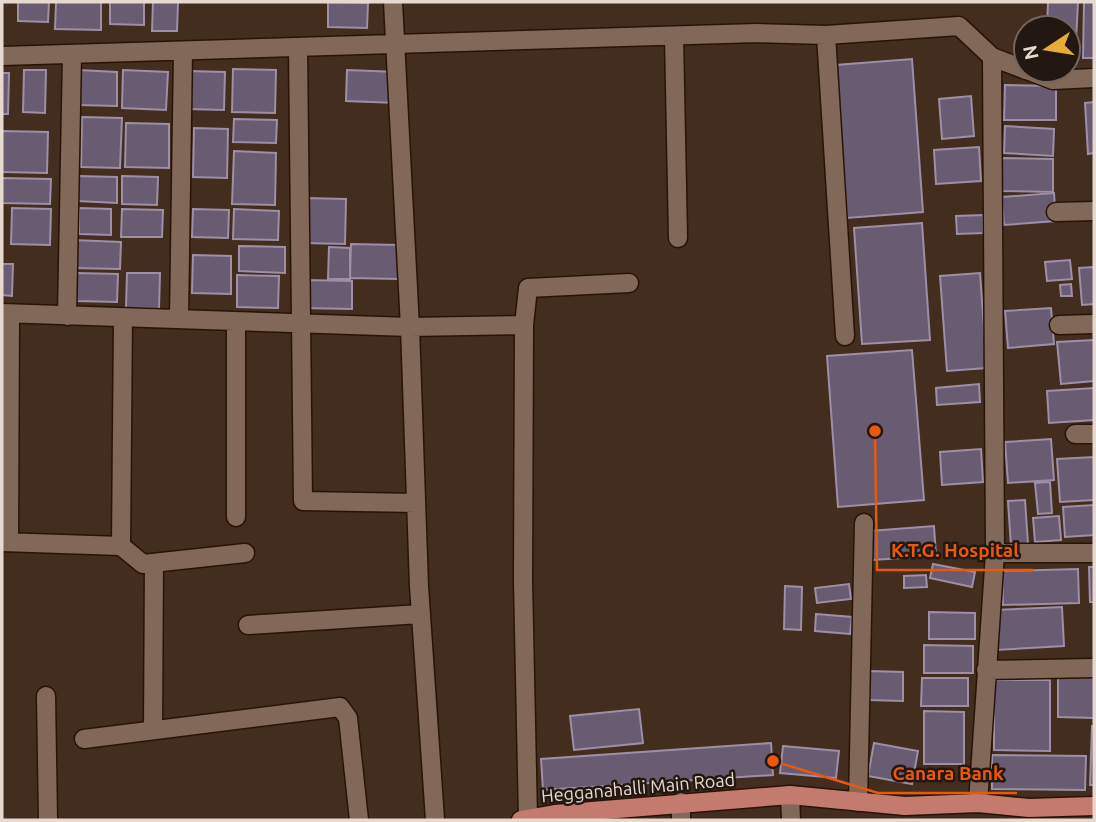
<svg xmlns="http://www.w3.org/2000/svg" width="1096" height="822" viewBox="0 0 1096 822" font-family="Ubuntu,sans-serif">
<style>
.building{fill:#695b71;stroke:#9e8ea6;stroke-width:2}
.lines{fill:none;stroke-linecap:round;stroke-linejoin:round}
.minor-casing{stroke:#281407;stroke-width:21}
.major-casing{stroke:#281407;stroke-width:21}
.minor{stroke:#816859;stroke-width:18}
.major{stroke:#c57a70;stroke-width:18}
.labels{text-anchor:middle;dominant-baseline:central;stroke-width:5;stroke-linejoin:round;paint-order:stroke}
.street-label{font-size:18px;fill:#e8d9d0;stroke:#221811}
.leader{fill:none;stroke:#e8590c;stroke-width:2.5}
.callout-dot{fill:#e8590c;stroke:#221811;stroke-width:2.5}
.callout-label{font-size:19px;text-anchor:middle;font-weight:bold;fill:#e8590c;stroke:#221811;stroke-width:5;stroke-linejoin:round;paint-order:stroke}
</style>
<rect width="100%" height="100%" fill="#422d1f"/>
<!-- building -->
<path class="building" d="M18,2H49L48,22L18,21Z
M56,2H101V30L55,29Z
M110,2H144V25L110,24Z
M153,2H178L177,31H152Z
M328,2L368,3L367,28L328,27Z
M1048,2H1078L1075,60L1068,59V28H1047Z
M1084,2H1094V58H1083Z
M912,59L923,212L847,218L836,65Z
M233,69L276,70L275,113L232,112Z
M24,70H46L45,113L23,112Z
M78,70L117,72V106L78,105Z
M123,70L168,72L166,110L122,108Z
M347,70L397,72L396,103L346,101Z
M189,71L225,72L224,110L188,109Z
M2,73H9L8,114H2Z
M1005,85L1056,86V120H1004Z
M971,96L974,136L942,139L939,99Z
M1094,102V153L1088,154L1085,103Z
M82,117L122,118L120,168L81,167Z
M234,119L277,120L276,143L233,142Z
M126,123L169,124V168L125,167Z
M1005,126L1054,129L1053,156L1004,153Z
M194,128L228,129L227,178L193,177Z
M2,131L48,132L47,173L2,172Z
M979,147L981,181L936,184L934,150Z
M234,151L276,153L275,205L232,204Z
M1000,158L1053,159V192L1000,191Z
M78,176L117,177V203L77,201Z
M122,176L158,177L157,205L122,204Z
M2,178L51,179L50,204L2,203Z
M1054,193L1056,221L1004,225L1002,197Z
M305,198L346,199L345,244L304,243Z
M12,208L51,209L50,245L11,244Z
M79,208L111,209V235L79,234Z
M122,209L163,210L162,237H121Z
M193,209L229,210L228,238L192,237Z
M234,209L279,211L278,240L233,239Z
M983,215V233L957,234L956,216Z
M922,223L930,340L862,344L854,228Z
M73,240L121,242L120,269L72,268Z
M351,244L399,245L398,279L350,278Z
M239,246L285,247V273L239,271Z
M329,247L350,248V279H328Z
M193,255L231,256V294L192,293Z
M1070,260L1072,279L1047,281L1045,262Z
M2,264H13L12,296L2,295Z
M1094,267V304L1082,305L1079,268Z
M77,273L118,274L117,302L76,301Z
M127,273H160L159,309L126,308Z
M980,273L987,368L947,371L940,276Z
M237,275L279,276L278,308L237,307Z
M303,280L352,281V309L302,308Z
M1071,284L1072,296H1061L1060,285Z
M1051,308L1054,344L1008,348L1005,311Z
M1094,340V381L1061,384L1057,342Z
M912,350L924,500L838,507L827,356Z
M979,384L980,402L937,405L936,388Z
M1094,388V420L1049,423L1047,391Z
M1051,439L1054,480L1008,483L1005,442Z
M981,449L983,482L942,485L940,452Z
M1094,457V500L1060,502L1057,459Z
M1050,482L1052,513L1038,514L1035,483Z
M1025,500L1028,544L1011,546L1008,501Z
M1094,505V535L1065,537L1063,507Z
M1059,516L1061,540L1035,542L1033,518Z
M934,526L936,556L872,560L870,531Z
M933,564L975,572L972,587L930,578Z
M1089,567H1094V602H1090Z
M1078,569L1079,603L1003,605L1002,571Z
M926,575L927,587L904,588V576Z
M849,584L851,599L817,603L815,588Z
M785,586L802,587L801,630L784,629Z
M1062,607L1064,646L996,650L994,610Z
M929,612L975,613V639H929Z
M816,614L852,617L850,634L815,631Z
M924,645L973,646V673H924Z
M870,671L903,672V701L869,700Z
M1058,674L1094,675V718L1058,717Z
M922,678H968V706H921Z
M994,680H1050V751L994,750Z
M639,709L643,743L574,750L570,716Z
M924,711L964,712V764H924Z
M1092,726H1094V785H1090Z
M771,743L773,775L543,790L541,759Z
M874,743L918,751L912,784L868,776Z
M783,746L839,751L836,778L780,773Z
M992,755L1086,756L1085,790L992,789Z"/>
<g class="lines">
<!-- minor casing -->
<g class="minor-casing">
<path id="minor" d="M393,2L410,327L419,586L435,820
M826,35L845,336
M674,36L678,238
M298,48L303,501L416,503
M2,56L757,33L826,35L959,26L992,57L1026,70
M1027,70L1053,80L1094,78
M1056,212L1094,211
M2,313L410,327L524,325L523,581L528,819
M67,316L72,54
M179,319L183,51
M524,325L528,288L629,283
M1059,325L1094,324
M1075,434H1094
M236,517V322
M2,542L121,546L143,564L245,553
M9,542L10,314
M121,546L123,317
M995,553H1094
M248,625L420,614
M986,670L1094,668
M46,696L48,820
M153,730L154,563
M84,739L340,707L348,718L359,820
M790,795L791,820
M681,802V820
M858,802L864,523
M978,803L995,553L992,57"/>
</g>
<!-- major casing -->
<g class="major-casing">
<path id="major" d="M521,820L555,814L790,795L905,806L978,803L1029,808L1094,806"/>
</g>
<!-- minor -->
<use href="#minor" class="minor"/>
<!-- major -->
<use href="#major" class="major"/>
</g>
<g class="labels">
<!-- street labels -->
<g class="street-label">
<text transform="translate(638 787) rotate(-5)">Hegganahalli Main Road</text>
</g>
</g>
<!-- callouts -->
<path class="leader" d="M875 431L877 570H1033M773 761L878 793H1017"/>
<g class="callout-dot">
<circle cx="875" cy="431" r="7"/>
<circle cx="773" cy="761" r="7"/>
</g>
<g class="callout-label">
<text x="955" y="557">K.T.G. Hospital</text>
<text x="948" y="780">Canara Bank</text>
</g>
<!-- border -->
<rect width="1096" height="822" fill="none" stroke="#e8d9d0" stroke-width="7"/>
<!-- north arrow -->
<g transform="translate(1047 49) rotate(258)"><circle r="33" fill="#221811" stroke="#71655d" stroke-width="2"/>
<path d="M0-5L12 26L0 18L-12 26Z" fill="#e7ac37"/>
<text y="-10" font-size="19" font-weight="bold" text-anchor="middle" fill="#e8d9d0">N</text>
</g>
</svg>
